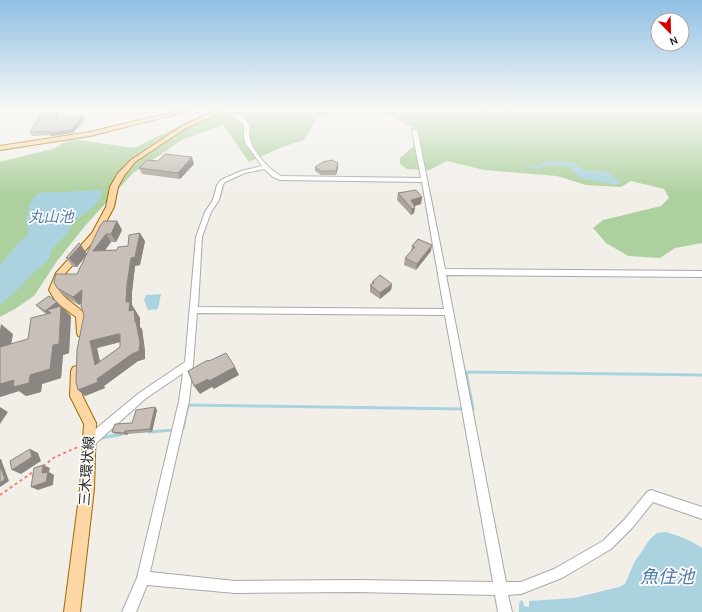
<svg xmlns="http://www.w3.org/2000/svg" width="702" height="612" viewBox="0 0 702 612" font-family="Karla,'Noto Sans JP',sans-serif">
<style>
.forest{fill:#add19e}
.water{fill:#aad3df}
.lines{fill:none;stroke-linecap:round;stroke-linejoin:round}
.stream-far1{stroke:#aad3df;stroke-width:3}
.stream{stroke:#aad3df;stroke-width:3.5}
.minor-casing{stroke:#a9a9a9;stroke-width:2}
.major-casing{stroke:#a06b00;stroke-width:2}
.path-far1{stroke:#fa8072;stroke-width:1;stroke-dasharray:1.5 1.5;stroke-linecap:butt}
.path{stroke:#fa8072;stroke-width:2;stroke-dasharray:3 3;stroke-linecap:butt}
.minor{fill:#fff;fill-rule:evenodd}
.major{fill:#fcd6a4;fill-rule:evenodd}
.wall{fill:#aba49e;fill-rule:evenodd}
.shaded-wall{fill:#8b8681}
.building{fill:#c7bfb8;stroke:#8b8681;fill-rule:evenodd}
.labels{text-anchor:middle;dominant-baseline:central;stroke-width:3.5;stroke-linejoin:round;paint-order:stroke}
.street-label{font-size:14px;fill:#222;stroke:#fff}
.water-label{font-size:15px;font-style:italic;fill:#4a7aab;stroke:#fff}
.near-water-label{font-size:18px;font-style:italic;fill:#4a7aab;stroke:#fff}
</style>
<rect width="100%" height="100%" fill="#f2efe9"/>
<!-- forest -->
<path class="forest" d="M215,109H359L317,118L304,140L282,147L249,162L223,125L182,140L133,173L85,226L57,261L34,296L15,309L0,317V162L52,149L72,139L134,148Z
M361,109H702V243L675,248L660,258L628,256L606,243L593,228L603,220L661,206L669,198L664,189L631,181L621,187L586,185L557,176L484,170L447,161L430,170L407,169L400,164V158L421,140L415,128L387,115Z"/>
<!-- water -->
<path class="water" d="M548,161L573,163L586,171H606L621,183L612,185L595,180H585L581,178L569,167L566,166L549,165L538,169L517,163L538,166Z
M102,190L100,199L95,206L81,216L72,224L68,233L52,249L48,261L33,273L12,295L0,304V265L19,242L29,235L26,222L30,203L38,193Z
M161,294L158,309L148,310L144,300L146,295Z
M666,532C679,536 691,540 702,548V612H519V604L521,600L523,601L524,606L529,607V601L574,598L619,587L625,584L634,563L650,539L657,533Z"/>
<g class="lines">
<!-- stream-far1 -->
<path class="stream-far1" d="M470,409H473L466,372L702,375
M179,430L183,429L188,405L465,409
M149,432L174,430
M113,436L122,434"/>
<!-- stream -->
<path class="stream" d="M100,438L118,435"/>
<!-- minor casing -->
<g class="minor-casing">
<path id="minor" d="M232,114C238,114 245,118 248,123C251,128 248,134 250,139C253,152 270,171 281,176L421,178L412,130L417,129L445,269L702,271V277L446,275L506,582H521L554,569L603,541L625,519L647,492L651,490L702,507V519L653,502L633,527L611,549L562,578L521,594L508,595L512,612H498L495,595L355,592L235,593L147,585L136,612H122L137,578L179,401L183,373L145,399L94,445L90,446L86,445L85,441L86,437L139,393L185,362L196,237L205,212L213,200L217,185L221,180L241,171L262,166L246,144L244,138V125L239,120L232,116ZM264,169L273,177L280,180L422,182L444,309L198,307L202,237L211,212L219,200L223,185L225,182L245,173ZM197,313L445,315L493,582L355,580L235,581L150,572L189,401L193,364Z"/>
</g>
<!-- major casing -->
<g class="major-casing">
<path id="major" d="M186,109H196L90,136L0,150V146L90,132Z
M215,109H222L215,115L186,128L135,162L124,176L118,187L114,207L99,235L63,276L59,290C68,306 98,311 86,336L82,337L78,336L77,333L76,317L56,302L49,290L56,273L92,233L106,207L110,187L118,173L131,160L182,126L211,113Z
M77,366L81,367L83,371L82,395L96,423L94,489L80,612H64L80,489L84,424L70,396L71,371L73,367Z"/>
</g>
<!-- path-far1 -->
<path class="path-far1" d="M446,121L464,123L486,121L487,112L485,109"/>
<!-- path -->
<path class="path" d="M43,466L55,457L78,447
M0,495L33,472"/>
<!-- minor -->
<use href="#minor" class="minor"/>
<!-- major -->
<use href="#major" class="major"/>
</g>
<!-- wall -->
<path class="wall" d="M57,113L59,117L85,119L73,133L51,136L50,135L32,136L30,132Z
M338,163V168L336,175H321L315,171V167Z
M194,164L180,179L142,174L139,168Z
M398,193L422,197L421,204L415,206L414,213L411,215L397,200Z
M117,221L122,230L116,242H111L105,250H117L128,246L145,241L140,265L135,266L132,292V305L140,318V327L142,329L145,351V359L138,361L104,386L105,388L85,396L84,315L81,303L79,305L64,296L57,288L77,274L85,257L77,267H73L66,258L87,253ZM120,342V347L100,361L97,348Z
M412,246L431,251L416,270L404,265L405,258L411,251Z
M372,282L392,284L391,290L380,299L370,292V285L372,284Z
M57,302L71,316L69,353L63,355L61,378L42,384L41,392L26,396L19,391L0,397L13,334L11,344L28,339L46,314L42,311L36,305Z
M155,407L157,410L152,432L128,434L127,435L115,434L112,432L132,423Z"/>
<!-- shaded-wall -->
<path class="shaded-wall" d="M83,116L85,119L73,133L51,136L49,133Z
M192,157L194,164L180,179L178,173Z
M338,163V168L336,175V171Z
M422,197L421,204L410,207L411,200Z
M415,207L414,213L411,215L412,209Z
M117,221L122,230L116,242L111,234Z
M140,233L145,241L140,265L135,266L132,292V305L140,318V327L142,329L145,351V359L138,361L104,386L105,388L85,396L78,390L97,379L132,354L129,311L126,302L127,284L131,258Z
M106,234L111,242L99,259L93,251Z
M81,245L87,254L77,267L69,258Z
M432,245L431,251L416,270L417,264Z
M392,284L391,290L380,299V293Z
M82,290L89,298L79,305L73,297Z
M57,302L71,316L69,353L63,355L61,378L42,384L41,392L26,396L19,391L0,397V384L14,380L21,385L29,383L30,375L50,369L53,345L59,344L61,310L53,316L51,313L47,310L53,316L51,317L45,311Z
M1,324L13,334L9,357L0,351V330Z
M118,334L124,341L97,348L102,372L95,365L90,341Z
M235,367L239,375L214,389L212,387L200,394L194,386L208,379Z
M0,407L8,412L0,424Z
M155,407L157,410L152,432L150,429Z
M125,431L128,434L127,435L124,433Z
M30,449L38,453L41,461L21,474L12,470Z
M0,459H1L9,481L0,487Z
M43,465L50,468L49,472L54,475L53,485L38,490L31,487L42,473Z"/>
<!-- building -->
<path class="building" d="M57,113L56,117L83,116L71,130L49,133L50,131L30,132L40,114Z
M165,154L192,157L178,173L139,168L147,160L158,161Z
M332,160L338,163L336,171H321L315,167L323,162Z
M416,190L422,197L411,200L415,207L412,209L398,193Z
M104,221H117L111,234H106L93,251L117,250L118,247L128,246L129,235L140,233L135,257L131,258L127,284L126,302H130L129,311L134,310L135,322H136L140,343L139,351L132,354L97,379L98,382L78,390L76,382L77,350L84,315L81,306L82,290L73,297L57,288L54,282L56,274H77L100,226ZM118,334H120V347L95,365L90,341Z
M418,239L432,245L417,264L405,258L415,247L412,246Z
M79,243L81,245L69,258H66Z
M380,275L392,284L380,293L370,285L374,283L372,282Z
M49,296L57,302L45,311L36,305Z
M61,306L59,344L53,345L50,369L30,375L29,383L13,387L14,380L0,384V347L28,339L31,318L51,313L47,310Z
M226,353L235,367L209,381L208,379L194,386L188,371L208,360L209,361Z
M155,407L150,429L125,431L124,433L112,432L115,424L132,423L136,410Z
M30,449L32,457L12,470L10,461Z
M43,465L42,473L48,472L46,482L31,487L34,468Z
M0,466L5,479L0,483Z"/>
<!-- sky -->
<linearGradient id="sky" x2="0" y2="1"><stop stop-color="#8fc0e4"/><stop offset="0.56" stop-color="#f9f8f5"/><stop offset="1" stop-color="#f9f8f5" stop-opacity="0"/></linearGradient>
<rect width="702" height="195" fill="url(#sky)"/>
<g class="labels">
<!-- street labels -->
<g class="street-label">
<text transform="translate(87 471) rotate(-86)">三木環状線</text>
</g>
<!-- water labels -->
<g class="water-label">
<text x="51" y="217">丸山池</text>
</g>
<!-- near-water labels -->
<g class="near-water-label">
<text x="667" y="577">魚住池</text>
</g>
</g>
<!-- north arrow -->
<g transform="translate(670 32) rotate(157)"><circle r="19" fill="#ffffff" stroke="#a7a7a7"/>
<path d="M0-3L7 15L0 10L-7 15Z" fill="#d40000"/>
<text y="-6" font-size="11" font-weight="bold" text-anchor="middle" fill="#222222">N</text>
</g>
</svg>
